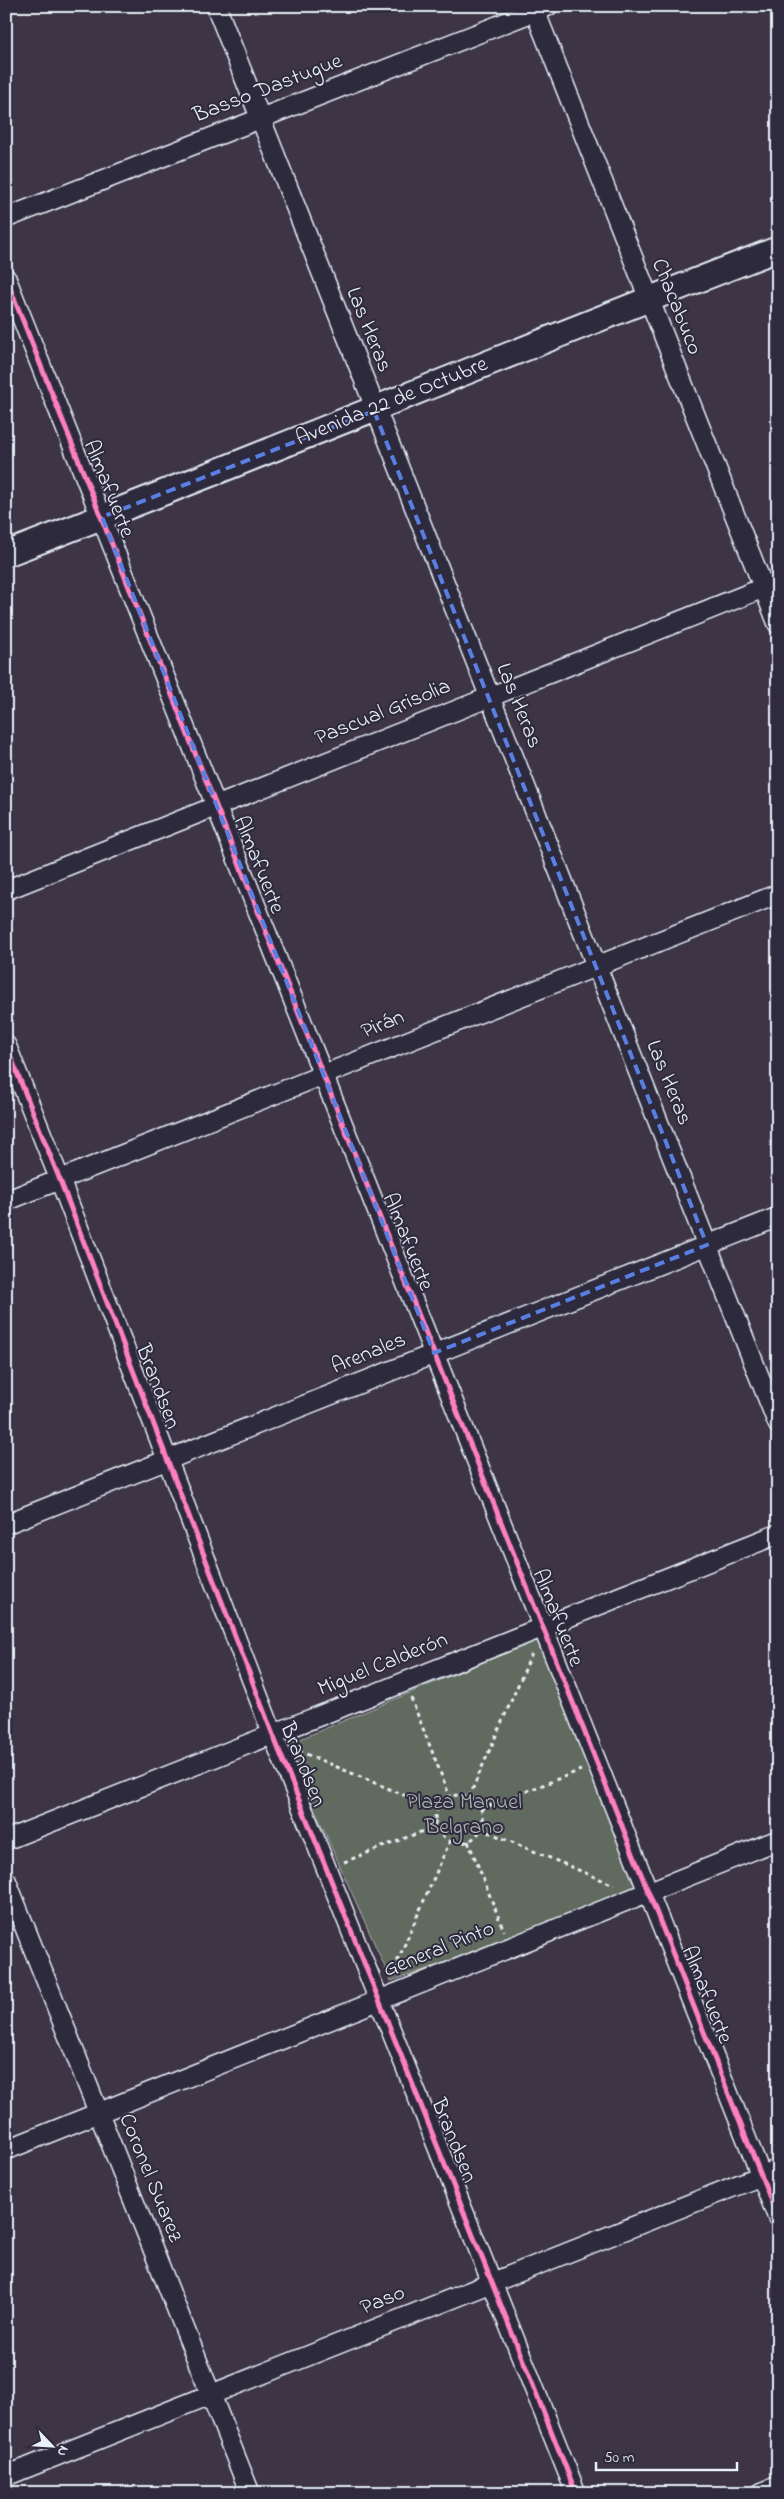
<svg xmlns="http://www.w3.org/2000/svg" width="784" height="2499" viewBox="0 0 784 2499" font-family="'Indie Flower',sans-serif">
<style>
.green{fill:#616a5e;stroke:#a4aeab}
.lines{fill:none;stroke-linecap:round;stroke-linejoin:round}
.minor-casing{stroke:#e8f1f8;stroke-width:22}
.major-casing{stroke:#e8f1f8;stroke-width:28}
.path{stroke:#e8f1f8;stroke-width:3;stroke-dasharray:4 4;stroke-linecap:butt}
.minor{stroke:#2f2a3d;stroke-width:19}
.major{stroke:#2f2a3d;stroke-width:24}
.cycleway-casing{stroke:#2f2a3d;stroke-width:8}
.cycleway{stroke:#ff80c0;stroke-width:5}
.marked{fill:none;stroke:#5a7fe2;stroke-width:4;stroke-dasharray:10 6;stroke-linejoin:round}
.labels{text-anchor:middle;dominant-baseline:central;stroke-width:4;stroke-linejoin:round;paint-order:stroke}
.street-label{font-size:22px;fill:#e8f1f8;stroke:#2f2a3d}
.park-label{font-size:22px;fill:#abb4b3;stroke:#2f2a3d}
</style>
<rect width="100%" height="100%" fill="#3d3446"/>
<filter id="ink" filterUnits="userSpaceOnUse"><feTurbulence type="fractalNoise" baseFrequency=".02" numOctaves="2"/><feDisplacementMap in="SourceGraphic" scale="10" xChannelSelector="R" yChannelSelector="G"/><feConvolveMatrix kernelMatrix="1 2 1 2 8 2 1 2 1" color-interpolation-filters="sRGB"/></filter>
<g filter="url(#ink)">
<!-- green -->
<path class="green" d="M538,1639L642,1898L391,1981L286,1745Z"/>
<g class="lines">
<!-- minor casing -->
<g class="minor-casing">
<path id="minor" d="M216,6L778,1424
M533,6L778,624
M6,218L548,6
M6,278L778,2218
M6,890L778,582
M6,1045L60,1180L273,1735L576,2493
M6,1201L778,894
M6,1524L778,1217
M6,1840L778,1534
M6,1880L250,2493
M6,2150L778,1840
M6,2476L778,2169
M761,2493L778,2486"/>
</g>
<!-- major casing -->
<g class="major-casing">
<path id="major" d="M6,554C265,455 520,348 778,249"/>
</g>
<!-- path -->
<path class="path" d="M411,1698L450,1797
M299,1751L437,1809
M435 1819a24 24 0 1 1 48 0a24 24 0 1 1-48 0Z
M469,1797L533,1651
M481,1809L581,1770
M481,1829L614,1885
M468,1841L504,1931
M344,1862L436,1826
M391,1976L450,1841"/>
<!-- minor -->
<use href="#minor" class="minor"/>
<!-- major -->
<use href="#major" class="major"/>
<!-- cycleway casing -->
<g class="cycleway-casing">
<path id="cycleway" d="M6,278L778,2218
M6,1045L60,1180L273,1735L576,2493"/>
</g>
<!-- cycleway -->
<use href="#cycleway" class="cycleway"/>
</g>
</g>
<!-- marked area -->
<path class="marked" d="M374,411L707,1245L434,1353L102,517Z"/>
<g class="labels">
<!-- street labels -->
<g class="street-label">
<text transform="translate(268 89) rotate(-21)">Basso Dastugue</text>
<text transform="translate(676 307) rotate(68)">Chacabuco</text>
<text transform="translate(368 330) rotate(68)">Las Heras</text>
<text transform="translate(392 402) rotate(-22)">Avenida 22 de Octubre</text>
<text transform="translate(108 489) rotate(68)">Almafuerte</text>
<text transform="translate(518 706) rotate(68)">Las Heras</text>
<text transform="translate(383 713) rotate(-22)">Pascual Grisolia</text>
<text transform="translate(258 865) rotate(68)">Almafuerte</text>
<text transform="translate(383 1025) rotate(-22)">Pirán</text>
<text transform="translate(668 1083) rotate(68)">Las Heras</text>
<text transform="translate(407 1242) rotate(68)">Almafuerte</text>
<text transform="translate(369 1354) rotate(-22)">Arenales</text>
<text transform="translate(157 1387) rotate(69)">Brandsen</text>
<text transform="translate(557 1618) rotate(68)">Almafuerte</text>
<text transform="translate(383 1665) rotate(-22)">Miguel Calderón</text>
<text transform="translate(302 1765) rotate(68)">Brandsen</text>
<text transform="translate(439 1950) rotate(-22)">General Pinto</text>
<text transform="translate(706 1995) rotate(68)">Almafuerte</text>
<text transform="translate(453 2141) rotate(68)">Brandsen</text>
<text transform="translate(150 2178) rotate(68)">Coronel Suarez</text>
<text transform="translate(383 2301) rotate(-22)">Paso</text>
</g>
<!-- park labels -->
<g class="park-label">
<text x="464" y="1803">Plaza Manuel<tspan x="464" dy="25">Belgrano</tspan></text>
</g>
</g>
<!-- margin -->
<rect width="784" height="2499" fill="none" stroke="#2f2a3d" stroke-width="25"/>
<rect x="12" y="12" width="759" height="2474" fill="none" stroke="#e8f1f8" stroke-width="2" filter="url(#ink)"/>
<!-- north arrow -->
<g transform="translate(52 2446) rotate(115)" stroke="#2f2a3d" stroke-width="4" paint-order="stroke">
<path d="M0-4L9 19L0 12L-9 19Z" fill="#e8f1f8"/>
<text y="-8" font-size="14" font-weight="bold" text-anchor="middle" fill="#e8f1f8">N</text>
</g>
<!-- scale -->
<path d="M596 2462v8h141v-8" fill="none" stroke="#e8f1f8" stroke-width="2.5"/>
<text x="604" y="2462" font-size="15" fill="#e8f1f8" stroke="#2f2a3d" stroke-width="4" paint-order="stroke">50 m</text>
</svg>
